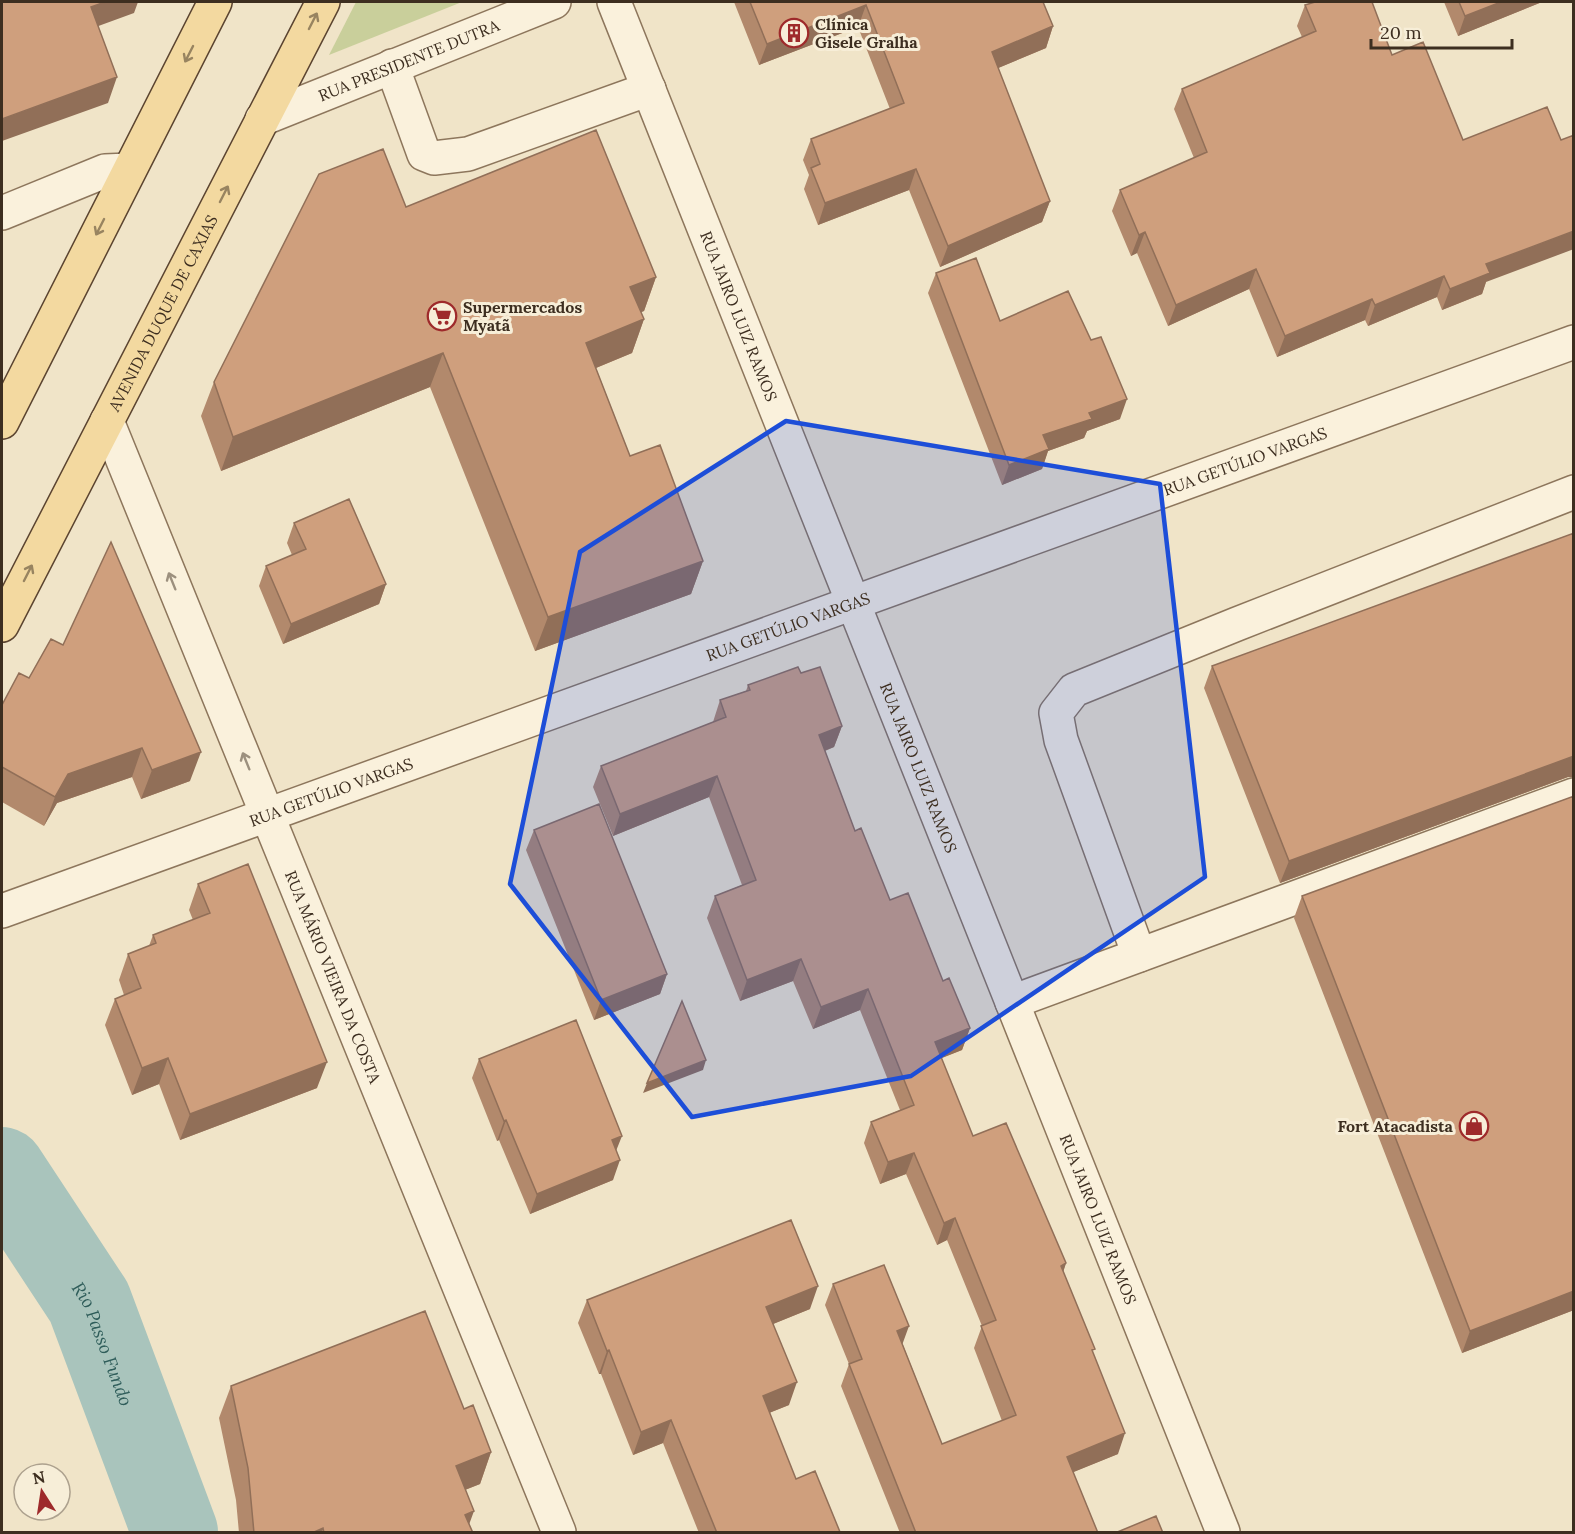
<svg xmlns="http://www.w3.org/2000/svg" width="1575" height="1534" viewBox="0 0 1575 1534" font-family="Lora,serif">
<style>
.green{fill:#c9cf9b}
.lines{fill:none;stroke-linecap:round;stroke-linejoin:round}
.river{stroke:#a9c4bc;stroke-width:86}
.minor-casing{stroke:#8d765c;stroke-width:36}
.major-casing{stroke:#5b4430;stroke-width:36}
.minor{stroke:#faf1dc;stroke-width:33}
.major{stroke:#f3d9a0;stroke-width:33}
.wall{fill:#b2896c}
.shaded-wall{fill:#916f58}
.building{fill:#cf9f7d;stroke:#916f58;stroke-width:1.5}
.oneway{stroke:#988460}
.oneway2{stroke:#9c907e}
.marked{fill:#1d4ed8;fill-opacity:0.2;stroke:#1d4ed8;stroke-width:4.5;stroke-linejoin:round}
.labels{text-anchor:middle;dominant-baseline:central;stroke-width:6;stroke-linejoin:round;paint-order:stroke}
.poi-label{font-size:16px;font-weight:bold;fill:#3d2e20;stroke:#f7eed8;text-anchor:start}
.street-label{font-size:16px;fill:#3d2e20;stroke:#f7eed8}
.water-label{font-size:18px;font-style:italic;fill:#2f5d5a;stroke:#f7eed8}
</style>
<rect width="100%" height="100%" fill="#f0e4c8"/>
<!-- green -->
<path class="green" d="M356,2H462L329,55Z"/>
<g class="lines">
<!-- river -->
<path class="river" id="s1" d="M2,1170L89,1302L175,1532"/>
<!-- minor casing -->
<g class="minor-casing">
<g id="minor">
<path id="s2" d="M614,2L1223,1532"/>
<path d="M392,66L424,154L434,158L468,154L649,89"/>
<path id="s3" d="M262,119L554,2"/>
<path d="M2,213L105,171L129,170"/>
<path id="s4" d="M107,421L559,1532"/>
<path id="s5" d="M2,911L1574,342"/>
<path d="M1139,955L1061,740L1056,713L1074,690L1237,624L1574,492"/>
<path d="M1012,1002L1574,795"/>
</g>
</g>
<!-- major casing -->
<g class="major-casing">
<g id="major">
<path d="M2,422L215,2"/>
<path id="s6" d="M2,625L323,2"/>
</g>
</g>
<!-- minor -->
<use href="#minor" class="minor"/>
<!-- major -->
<use href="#major" class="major"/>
</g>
<!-- wall -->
<path class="wall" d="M734,2H1043L1053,26L1046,48L998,68L1050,201L1042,222L940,267L909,190L818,225L804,189L809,175L803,160L811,139L890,109L858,27L759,65Z
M1444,2H1542L1458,36Z
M1305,5L1392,55L1486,282L1482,294L1442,310L1437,297L1368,326L1365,320L1277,357L1249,289L1168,326L1137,253L1131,256L1112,211L1120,190L1194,158L1174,109L1182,89L1302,37L1297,26Z
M406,207L656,277L644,311L641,312L644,319L632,353L596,368L630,456L703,561L691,594L535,651L430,387L221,471L201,416L214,382Z
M936,273L1000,321L1120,419L1087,431L1084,438L1048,451L1042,469L1002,485L928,293Z
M294,523L386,584L379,604L283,644L259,586L266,566L292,555L287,543Z
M1574,533V777H1568L1280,883L1204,688L1212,666Z
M51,639L190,781L141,799L132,777L57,803L44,826L2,802V705L29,678Z
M801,673L842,726L834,747L825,751L855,831L890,900L943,981L970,1028L962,1050L941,1058L973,1136L1066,1263L1063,1272L1093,1353L1118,1454L1073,1472L1098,1533H900L841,1386L849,1364L825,1305L833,1284L903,1345L942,1444L1002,1421L974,1348L982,1326L947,1240L937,1245L906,1174L880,1184L864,1143L871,1122L900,1110L860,1010L813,1029L793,981L740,1001L707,918L715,896L742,885L709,797L613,836L593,787L601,766L713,722L720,700L746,691L748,685Z
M1574,796V1310L1462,1353L1294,918L1302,896Z
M534,830L667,974L660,994L594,1020L526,850Z
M198,884L317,1088L180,1140L159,1084L132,1095L105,1025L115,999L124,995L119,980L128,954L149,946L153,935L193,920L189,910Z
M479,1059L616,1150L613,1180L530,1214L499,1140L497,1141L472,1078Z
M587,1300L810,1309L773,1324L789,1405L769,1413L796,1479L840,1533H699L663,1443L633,1455L601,1374H599L578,1323Z
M231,1386L464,1409L491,1452L480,1484L465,1490L469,1524L473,1533H239L236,1500L219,1418Z"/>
<!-- shaded-wall -->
<path class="shaded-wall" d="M105,2H138L134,13L82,32L91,7Z
M1501,2H1542L1458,36L1465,16Z
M866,5L858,27L759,65L767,44Z
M1053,26L1046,48L984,74L992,52Z
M117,77L108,103L2,141V119Z
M916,169L909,190L818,225L825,203Z
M1050,201L1042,222L940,267L948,246Z
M1574,231V249L1486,282L1482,294L1442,310L1450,289L1486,264Z
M1145,232L1137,253L1131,256L1139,235Z
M1256,269L1249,289L1168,326L1176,305Z
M1444,276L1437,297L1368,326L1375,305Z
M656,277L644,311L618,321L630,287Z
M1372,299L1365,320L1277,357L1285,336Z
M644,319L632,353L574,377L586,343Z
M443,353L430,387L221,471L233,437Z
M1127,399L1120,419L1087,431L1084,438L1048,451L1042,469L1002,485L1009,465L1043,435L1089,413Z
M703,561L691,594L535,651L548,617Z
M386,584L379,604L283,644L291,624Z
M842,726L834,747L811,756L819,735Z
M142,748L132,777L57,803L44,826L55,797L68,774Z
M201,752L190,781L141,799L152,770Z
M1574,756V777H1568L1280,883L1289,861Z
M717,776L709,797L613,836L620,814Z
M801,959L793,981L740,1001L747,980Z
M667,974L660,994L594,1020L601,1000Z
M868,989L860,1010L813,1029L821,1007Z
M970,1028L962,1050L927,1064L935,1042Z
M168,1058L159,1084L132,1095L142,1068Z
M706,1060L703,1070L643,1093L647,1083Z
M327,1062L317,1088L180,1140L190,1114Z
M506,1120L499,1140L497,1141L504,1121Z
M622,1136L614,1156L612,1140Z
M914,1153L906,1174L880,1184L888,1162Z
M620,1160L613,1180L530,1214L537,1194Z
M955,1218L947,1240L937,1245L944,1223Z
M1066,1263L1059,1285L1061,1266Z
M818,1286L810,1309L758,1330L766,1307Z
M1574,1291V1310L1462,1353L1470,1331Z
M909,1326L901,1348L897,1331Z
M609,1350L601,1374H599L607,1351Z
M797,1382L789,1405L754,1419L763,1396Z
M671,1420L663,1443L633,1455L641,1432Z
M1125,1433L1118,1454L1059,1478L1067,1457Z
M491,1452L480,1484L444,1498L456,1466Z
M474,1511L466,1533L465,1515Z
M323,1528L321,1533H312Z"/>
<!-- building -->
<path class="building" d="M2,2H105L91,7L117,77L2,119Z
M750,2H1043L1053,26L992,52L1050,201L948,246L916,169L825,203L811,168L820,164L811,139L904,103L866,5L767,44Z
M1315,2H1372L1392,55L1423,42L1463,140L1547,107L1561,140L1574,135V231L1486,264L1490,273L1450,289L1444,276L1375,305L1372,299L1285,336L1256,269L1176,305L1145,232L1139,235L1120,190L1207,152L1182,89L1316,31L1305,5Z
M1459,2H1501L1465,16Z
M596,130L656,277L630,287L644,319L586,343L630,456L660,445L703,561L548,617L443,353L233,437L214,382L319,174L383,149L406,207Z
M976,258L1000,321L1068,291L1091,340L1101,337L1127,399L1089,413L1092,419L1043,435L1049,449L1009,465L936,273Z
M349,499L386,584L291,624L266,566L306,549L294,523Z
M1574,533V756L1289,861L1212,666Z
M111,542L201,752L152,770L142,748L68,774L55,797L2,767V705L19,673L29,678L51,639L63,645Z
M798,667L801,673L820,667L842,726L819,735L855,831L861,828L890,900L908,893L943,981L949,978L970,1028L935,1042L973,1136L1006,1123L1066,1263L1061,1266L1095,1349L1092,1350L1125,1433L1067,1457L1098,1533H916L849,1364L862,1359L833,1284L884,1265L909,1326L897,1331L942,1444L1016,1415L981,1326L996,1320L955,1218L944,1223L914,1153L888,1162L871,1122L914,1105L868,989L821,1007L801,959L747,980L715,896L756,880L717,776L620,814L601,766L726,717L720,700L750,690L748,685Z
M1574,796V1291L1470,1331L1302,896Z
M599,804L667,974L601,1000L534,830Z
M248,864L327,1062L190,1114L168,1058L142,1068L115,999L141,988L128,954L156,943L153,935L210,913L198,884Z
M682,1001L706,1060L647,1083Z
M576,1020L622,1136L612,1140L620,1160L537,1194L506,1120L504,1121L479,1059Z
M791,1220L818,1286L766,1307L797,1382L763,1396L796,1479L815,1471L840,1532L717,1533L671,1420L641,1432L609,1350L607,1351L587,1300Z
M425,1311L464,1409L473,1405L491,1452L456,1466L474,1511L465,1515L473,1533H324L323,1528L312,1533H254L248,1468L231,1386Z
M1156,1516L1163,1533H1115Z"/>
<!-- one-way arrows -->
<defs><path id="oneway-shaft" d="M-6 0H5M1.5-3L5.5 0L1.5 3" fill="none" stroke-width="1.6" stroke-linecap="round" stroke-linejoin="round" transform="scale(1.5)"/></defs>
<g class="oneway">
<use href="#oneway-shaft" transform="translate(313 21) rotate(-63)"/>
<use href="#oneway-shaft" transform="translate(189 54) rotate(117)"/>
<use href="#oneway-shaft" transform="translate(224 194) rotate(-63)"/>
<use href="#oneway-shaft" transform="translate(100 227) rotate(117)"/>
<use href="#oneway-shaft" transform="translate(28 573) rotate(-63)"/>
</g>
<g class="oneway2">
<use href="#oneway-shaft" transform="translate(172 581) rotate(-112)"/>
<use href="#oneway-shaft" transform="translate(246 761) rotate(-112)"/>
</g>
<!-- marked area -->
<path class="marked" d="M786,421L1160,484L1205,877L911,1076L692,1117L510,884L580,552Z"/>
<!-- icons -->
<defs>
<g id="building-ring" transform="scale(1.5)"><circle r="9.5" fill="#f7eed8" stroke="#9e2a2b" stroke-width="1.5"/><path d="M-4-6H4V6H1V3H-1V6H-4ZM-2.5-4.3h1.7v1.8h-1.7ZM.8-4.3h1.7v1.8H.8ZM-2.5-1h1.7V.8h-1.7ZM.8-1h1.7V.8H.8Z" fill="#9e2a2b"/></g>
<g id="supermarket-ring" transform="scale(1.5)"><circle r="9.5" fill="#f7eed8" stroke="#9e2a2b" stroke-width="1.5"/><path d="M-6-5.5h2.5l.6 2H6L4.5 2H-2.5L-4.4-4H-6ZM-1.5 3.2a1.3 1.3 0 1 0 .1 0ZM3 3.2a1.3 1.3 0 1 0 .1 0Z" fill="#9e2a2b"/></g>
<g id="shop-ring" transform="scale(1.5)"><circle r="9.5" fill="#f7eed8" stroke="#9e2a2b" stroke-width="1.5"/><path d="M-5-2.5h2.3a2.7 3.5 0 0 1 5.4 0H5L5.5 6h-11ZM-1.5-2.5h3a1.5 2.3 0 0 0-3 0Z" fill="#9e2a2b"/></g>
</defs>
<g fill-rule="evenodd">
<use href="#building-ring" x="794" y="33"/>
<use href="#supermarket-ring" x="442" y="316"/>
<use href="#shop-ring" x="1474" y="1126"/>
</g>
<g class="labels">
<!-- poi labels -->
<g class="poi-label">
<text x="815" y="24">Clínica<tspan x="815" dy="18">Gisele Gralha</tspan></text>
<text x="463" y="307">Supermercados<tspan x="463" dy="18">Myatã</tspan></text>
<text x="1453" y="1126" text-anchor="end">Fort Atacadista</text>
</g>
<!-- street labels -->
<g class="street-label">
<text stroke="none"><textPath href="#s3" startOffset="158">RUA PRESIDENTE DUTRA</textPath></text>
<text stroke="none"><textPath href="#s6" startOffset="351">AVENIDA DUQUE DE CAXIAS</textPath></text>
<text stroke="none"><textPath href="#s2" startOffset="338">RUA JAIRO LUIZ RAMOS</textPath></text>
<text stroke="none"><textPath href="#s5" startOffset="1322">RUA GETÚLIO VARGAS</textPath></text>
<text stroke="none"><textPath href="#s5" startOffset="836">RUA GETÚLIO VARGAS</textPath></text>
<text stroke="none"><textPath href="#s2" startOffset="824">RUA JAIRO LUIZ RAMOS</textPath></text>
<text stroke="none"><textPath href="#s5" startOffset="350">RUA GETÚLIO VARGAS</textPath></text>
<text stroke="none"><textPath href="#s4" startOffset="600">RUA MÁRIO VIEIRA DA COSTA</textPath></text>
<text stroke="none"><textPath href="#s2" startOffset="1310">RUA JAIRO LUIZ RAMOS</textPath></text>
</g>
<!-- water labels -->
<g class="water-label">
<text stroke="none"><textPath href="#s1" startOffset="202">Rio Passo Fundo</textPath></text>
</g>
</g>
<!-- border -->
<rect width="1575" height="1534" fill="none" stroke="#3d2e20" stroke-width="6"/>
<!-- north arrow -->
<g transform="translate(42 1492) rotate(348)"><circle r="28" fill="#f7eed8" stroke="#ada18e" stroke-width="1.5"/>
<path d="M0-4.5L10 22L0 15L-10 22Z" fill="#9e2a2b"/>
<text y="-9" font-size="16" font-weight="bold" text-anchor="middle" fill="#3d2e20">N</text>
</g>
<!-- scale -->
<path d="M1371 39v9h141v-9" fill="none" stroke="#3d2e20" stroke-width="3"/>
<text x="1380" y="39" font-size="18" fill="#3d2e20" stroke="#f7eed8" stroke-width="4.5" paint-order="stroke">20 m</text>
</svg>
